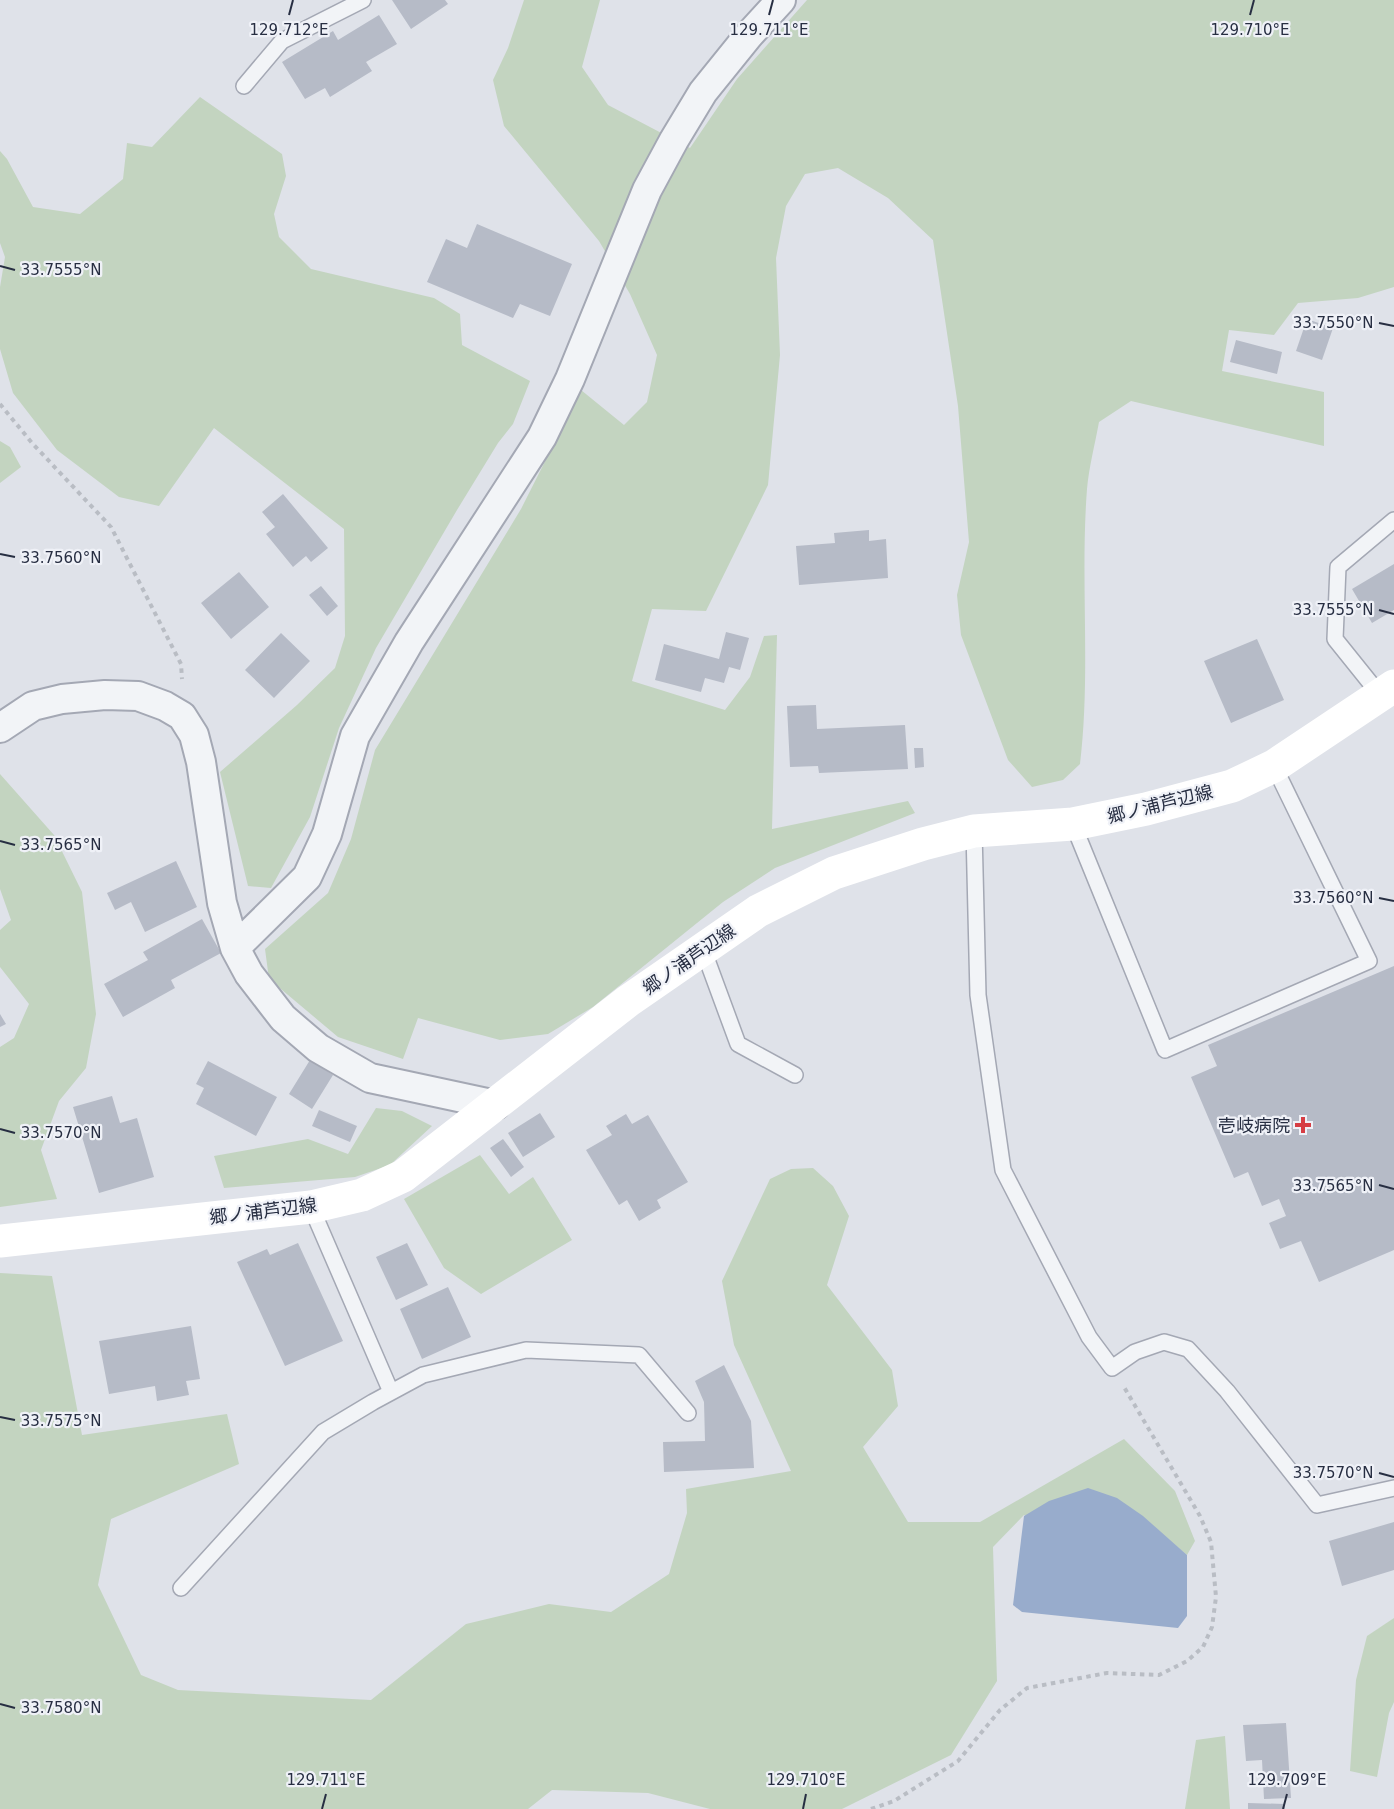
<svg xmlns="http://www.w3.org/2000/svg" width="1394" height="1809" viewBox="0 0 1394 1809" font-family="'DejaVu Sans','Noto Sans JP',sans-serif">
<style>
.green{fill:#c3d4c0}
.water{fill:#98accc}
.building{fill:#b6bbc7}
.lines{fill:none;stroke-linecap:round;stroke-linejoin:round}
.service-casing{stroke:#a4a8b4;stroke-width:18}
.minor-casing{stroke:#a4a8b4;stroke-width:32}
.path{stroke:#b9bdc4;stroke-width:4;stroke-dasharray:4.5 4.5;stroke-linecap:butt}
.service{stroke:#f2f4f7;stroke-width:15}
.minor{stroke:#f2f4f7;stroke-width:28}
.secondary{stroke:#fff;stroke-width:33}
.ticks{fill:none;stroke:#272e42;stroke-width:2}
.poi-dot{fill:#d63d44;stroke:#eff1f7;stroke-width:2}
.labels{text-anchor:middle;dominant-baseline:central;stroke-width:4.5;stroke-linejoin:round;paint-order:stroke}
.street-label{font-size:18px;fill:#272e42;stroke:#eff1f7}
.poi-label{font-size:18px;fill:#272e42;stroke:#eff1f7;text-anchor:end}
.ticks-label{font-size:15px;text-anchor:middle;fill:#272e42;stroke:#eff1f7;stroke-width:4.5;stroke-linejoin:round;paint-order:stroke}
</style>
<rect width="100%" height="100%" fill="#dfe2e9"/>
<!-- green -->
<path class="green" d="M524,0H600L582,67L608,105L690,148L737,79L807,0H1394V287L1358,298L1298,303L1274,335L1229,330L1222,371L1324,392V446L1131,401L1099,422C1095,444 1089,467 1087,489C1080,581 1091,673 1080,764L1063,780L1032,787L1008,760L961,635L957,595L969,542L958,406L933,240L888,198L838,168L805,174L786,206L776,258L780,355L768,485L706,611L652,609L632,681L725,710L750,677L764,636L777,635L772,829L908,801L915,813L775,868L723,902L593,1007L548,1034L500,1040L418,1018L403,1059L338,1037L269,979L265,949L328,893L351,839L375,750L521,509L581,390L624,425L647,402L657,355L630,294L599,241L504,126L493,80L508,48Z
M200,97L282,154L286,176L274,214L279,237L311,269L434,298L460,314L462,345L530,381L513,424L498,443L457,510L376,648L339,728L310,817L271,888L248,886L220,772L297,705L335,668L345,636L344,529L214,428L159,506L119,497L57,450L13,393L0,349V287L5,257L0,243V151L7,159L33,207L80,214L123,179L127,143L152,147Z
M0,441L10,447L21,467L0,483Z
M0,774L54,835L82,892L96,1014L86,1068L59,1101L41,1150L57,1199L0,1207V1047L14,1038L29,1004L0,967V930L11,920L0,889Z
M376,1108L402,1111L432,1126L390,1165L355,1177L224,1188L214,1156L308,1139L348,1154Z
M480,1155L509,1194L533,1177L572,1240L481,1294L444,1268L404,1199Z
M813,1168L833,1186L849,1216L827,1285L892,1370L898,1406L863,1447L908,1522H980L1124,1439L1175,1491L1195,1541L1187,1555L1170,1541L1024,1515L993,1547L997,1681L951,1755L842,1809H710L648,1793L552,1790L528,1809H0V1273L52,1276L82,1435L227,1414L239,1464L111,1519L98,1585L141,1675L178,1690L371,1700L466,1624L549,1604L611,1612L669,1574L687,1513L686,1489L791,1471L734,1345L722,1281L770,1179L791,1169Z
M1394,1618V1702L1389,1713L1377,1777L1350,1771L1356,1680L1367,1636Z
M1225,1736L1230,1809H1185L1196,1740Z"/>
<!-- water -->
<path class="water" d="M1088,1488L1117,1498L1143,1516L1187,1555V1616L1178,1628L1022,1612L1013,1605L1024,1516L1049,1501Z"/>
<!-- building -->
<path class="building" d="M392,0H445L448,4L411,29Z
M379,15L397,44L366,62L372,71L330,97L325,88L305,99L282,62L333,31L338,40Z
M477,224L572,264L550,316L520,304L513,318L427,282L446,239L467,248Z
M1307,319L1333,328L1322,360L1296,351Z
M1236,340L1282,352L1277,374L1230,362Z
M283,494L328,548L311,562L306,556L293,567L266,534L275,527L262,512Z
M869,530V541L886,539L888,578L799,585L796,546L835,543L834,533Z
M1394,564V610L1372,623L1352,589Z
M239,572L269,607L231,639L201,603Z
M321,586L338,606L327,616L309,595Z
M726,632L749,638L740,670L729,667L724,683L705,678L701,692L655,680L664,644L719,659Z
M281,633L310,661L274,698L245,670Z
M1257,639L1284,700L1231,723L1204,661Z
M816,705L817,729L905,725L908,769L819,773L818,766L790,767L787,706Z
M914,748H923L924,767L915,768Z
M176,861L197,907L145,932L131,902L115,910L107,893Z
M202,919L221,953L171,980L175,988L123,1017L104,984L148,960L143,952Z
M1394,966V1250L1319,1282L1301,1241L1280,1249L1269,1223L1286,1216L1279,1199L1262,1206L1248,1172L1234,1178L1191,1077L1217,1066L1208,1045Z
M0,1014L6,1024L0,1027Z
M310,1060L333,1075L312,1109L289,1094Z
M208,1061L277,1097L256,1136L196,1104L204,1088L196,1084Z
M112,1096L120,1123L137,1118L154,1177L99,1193L73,1107Z
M319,1110L357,1126L350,1142L312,1126Z
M540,1113L555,1137L523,1157L508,1133Z
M626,1114L632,1124L648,1115L688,1182L657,1200L661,1208L639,1221L627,1200L619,1205L586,1150L612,1135L606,1126Z
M503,1139L524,1167L511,1177L490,1148Z
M298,1243L343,1341L285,1366L237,1262L267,1249L270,1255Z
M407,1243L428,1285L396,1300L376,1257Z
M448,1287L471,1337L422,1359L400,1309Z
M191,1326L200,1379L186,1381L189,1395L157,1401L155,1386L109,1394L99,1341Z
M724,1365L751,1421L754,1468L664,1472L663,1442L705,1441L704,1402L695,1381Z
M1394,1522V1570L1342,1586L1329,1541Z
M1286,1723L1291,1798L1264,1799L1262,1760L1246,1761L1243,1725Z
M1248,1803L1285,1804V1809H1248Z"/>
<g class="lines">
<!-- service casing -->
<g class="service-casing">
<path id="service" d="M244,86L282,41L363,0
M1380,695L1335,639L1338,567L1394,520
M1073,824L1165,1050L1369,961L1274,766
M974,831L978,995L1003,1170L1089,1337L1112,1368L1135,1352L1164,1342L1188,1349L1227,1391L1317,1505L1394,1488
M703,949L738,1044L795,1075
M311,1207L391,1392
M181,1588L323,1432L373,1402L423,1375L526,1350L639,1355L688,1413"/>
</g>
<!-- minor casing -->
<g class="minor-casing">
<path id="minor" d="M0,728L33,706L62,699L105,695L138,696L165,706L182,716L194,735L201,762L222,903L235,948L249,974L283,1018L318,1048L370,1078L496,1105
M235,948L307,877L327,834L355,736L409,642L542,437L570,379L647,190L674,140L703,92L749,35L781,0"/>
</g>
<!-- path -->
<path class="path" d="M0,404L32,443L111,527L181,664L182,679
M871,1809L894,1801L958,1761L1000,1710L1027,1688L1107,1673L1159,1675L1187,1661L1203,1647L1212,1627L1216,1597L1211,1542L1200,1516L1124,1387"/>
<!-- service -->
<use href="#service" class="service"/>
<!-- minor -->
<use href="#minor" class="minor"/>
<!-- secondary -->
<path class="secondary" d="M0,1241L311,1207L362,1195L403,1176L628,1001L758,911L834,873L923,844L974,831L1073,824L1146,809L1232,786L1274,766L1394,686"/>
</g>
<!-- ticks -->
<path class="ticks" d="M289,15L293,0M769,15L773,0M1250,15L1254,0M0,266L15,270M1379,323L1394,326M0,554L15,557M1379,610L1394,614M0,841L15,845M1379,898L1394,901M0,1129L15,1133M1379,1185L1394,1189M0,1417L15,1420M1379,1473L1394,1477M0,1704L15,1708M322,1809L326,1794M803,1809L806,1794M1283,1809L1287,1794"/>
<!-- markers -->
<path class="poi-dot" d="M1300 1116h6v6h6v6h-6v6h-6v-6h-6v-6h6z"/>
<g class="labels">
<!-- street labels -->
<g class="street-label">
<text transform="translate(1160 804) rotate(-14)">郷ノ浦芦辺線</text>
<text transform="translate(689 959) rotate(-35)">郷ノ浦芦辺線</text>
<text transform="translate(263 1211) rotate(-7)">郷ノ浦芦辺線</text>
</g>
<!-- poi labels -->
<g class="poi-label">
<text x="1290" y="1125">壱岐病院</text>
</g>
</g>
<g class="ticks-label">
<text x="289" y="35">129.712°E</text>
<text x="769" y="35">129.711°E</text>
<text x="1250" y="35">129.710°E</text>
<text x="61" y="275">33.7555°N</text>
<text x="1333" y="328">33.7550°N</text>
<text x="61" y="563">33.7560°N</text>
<text x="1333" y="615">33.7555°N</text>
<text x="61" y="850">33.7565°N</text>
<text x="1333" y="903">33.7560°N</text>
<text x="61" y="1138">33.7570°N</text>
<text x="1333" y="1191">33.7565°N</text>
<text x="61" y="1426">33.7575°N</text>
<text x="1333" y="1478">33.7570°N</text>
<text x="61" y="1713">33.7580°N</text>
<text x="326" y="1785">129.711°E</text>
<text x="806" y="1785">129.710°E</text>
<text x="1287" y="1785">129.709°E</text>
</g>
</svg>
